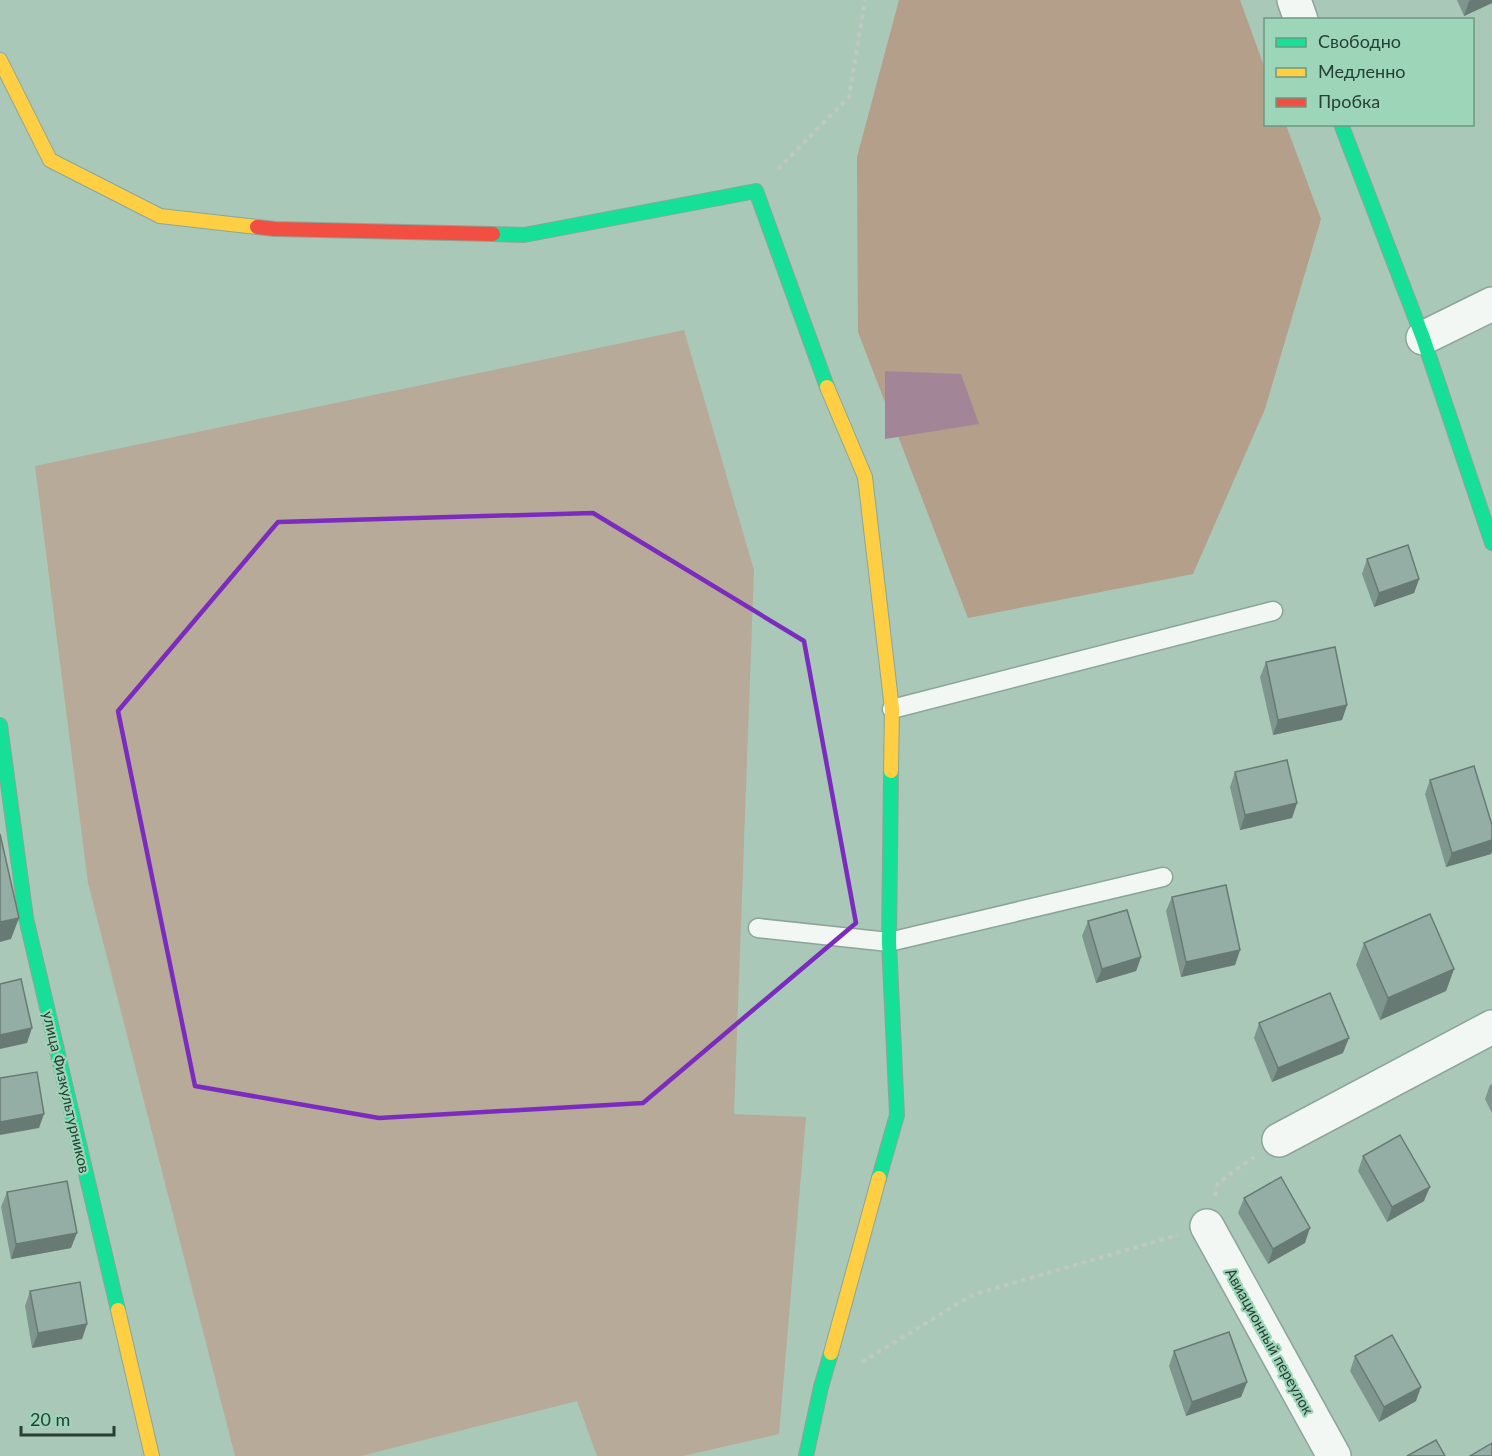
<svg xmlns="http://www.w3.org/2000/svg" width="1492" height="1456" viewBox="0 0 1492 1456" font-family="Lato,sans-serif">
<style>
.green{fill:#b7aa98}
.forest{fill:#b39f8a}
.water{fill:#a38598}
.lines{fill:none;stroke-linecap:round;stroke-linejoin:round}
.lane-casing{stroke:#8ca599;stroke-width:21}
.street-casing{stroke:#8ca599;stroke-width:36}
.fast-casing{stroke:#8ca599;stroke-width:16}
.slow-casing{stroke:#8ca599;stroke-width:16}
.jam-casing{stroke:#8ca599;stroke-width:16}
.path{stroke:#bfc8c3;stroke-width:4;stroke-dasharray:4.5 4.5;stroke-linecap:butt}
.lane{stroke:#f2f7f4;stroke-width:18}
.street{stroke:#f2f7f4;stroke-width:33}
.fast{stroke:#16e098;stroke-width:14}
.slow{stroke:#ffcf43;stroke-width:14}
.jam{stroke:#f24e42;stroke-width:14}
.wall{fill:#7f968e}
.shaded-wall{fill:#687a74}
.building{fill:#94aea5;stroke:#687a74;stroke-width:1.5}
.marked{fill:none;stroke:#7b2cbf;stroke-width:4.5;stroke-linejoin:round}
.labels{text-anchor:middle;dominant-baseline:central;stroke-width:4.5;stroke-linejoin:round;paint-order:stroke}
.street-label{font-size:15px;fill:#283f33;stroke:#9cd5b8}
</style>
<rect width="100%" height="100%" fill="#a9c8b8"/>
<!-- green -->
<path class="green" d="M684,330L754,570L734,1114L806,1117L779,1434L683,1456H597L577,1401L361,1456H235L88,883L35,466Z"/>
<!-- forest -->
<path class="forest" d="M899,0H1240L1265,69L1266,124L1286,125L1321,219L1265,409L1193,574L968,618L858,332L857,157Z"/>
<!-- water -->
<path class="water" d="M885,371L961,374L979,424L885,439Z"/>
<g class="lines">
<!-- lane casing -->
<g class="lane-casing">
<path id="lane" d="M892,709L1273,611
M758,928L889,942L1163,877"/>
</g>
<!-- street casing -->
<g class="street-casing">
<path id="street" d="M1294,0L1301,20
M1423,338L1492,304
M1279,1140L1492,1027
M1207,1226L1334,1456"/>
</g>
<!-- fast casing -->
<g class="fast-casing">
<path id="fast" d="M1341,124L1423,338L1492,543
M493,234L524,235L756,191L827,387
M0,725L26,918L118,1310
M879,1178L897,1115L889,942L891,771
M806,1456L821,1387L831,1353"/>
</g>
<!-- slow casing -->
<g class="slow-casing">
<path id="slow" d="M0,60L50,160L160,216L257,227
M827,387L865,477L892,709L891,771
M118,1310L152,1456
M831,1353L879,1178"/>
</g>
<!-- jam casing -->
<g class="jam-casing">
<path id="jam" d="M257,227L275,229L493,234"/>
</g>
<!-- path -->
<path class="path" d="M778,169L849,97L865,0
M1215,1196L1218,1183L1254,1157
M862,1362L972,1295L1178,1235"/>
<!-- lane -->
<use href="#lane" class="lane"/>
<!-- street -->
<use href="#street" class="street"/>
<!-- fast -->
<use href="#fast" class="fast"/>
<!-- slow -->
<use href="#slow" class="slow"/>
<!-- jam -->
<use href="#jam" class="jam"/>
</g>
<!-- wall -->
<path class="wall" d="M1457,0H1492V3L1464,16Z
M1367,559L1419,579L1414,593L1374,607L1362,574Z
M1266,662L1347,705L1342,720L1273,735L1260,677Z
M1235,772L1297,803L1292,818L1240,830L1230,787Z
M1430,780L1492,825V851L1491,854L1446,867L1425,794Z
M1172,897L1240,950L1235,965L1181,977L1166,911Z
M1088,921L1141,957L1136,971L1096,983L1082,936Z
M1364,943L1454,969L1446,991L1380,1020L1356,965Z
M1259,1023L1343,1053L1272,1082L1254,1038Z
M1492,1084V1113L1485,1099L1490,1085Z
M1363,1156L1424,1201L1387,1222L1358,1171Z
M7,1192L71,1248L11,1259L1,1207Z
M1244,1198L1305,1243L1268,1264L1238,1213Z
M30,1291L87,1324L82,1339L32,1348L25,1306Z
M1174,1351L1247,1382L1241,1397L1186,1416L1169,1366Z
M1355,1356L1416,1401L1379,1422L1350,1371Z"/>
<!-- shaded-wall -->
<path class="shaded-wall" d="M1471,0H1492V3L1464,16L1469,1Z
M1419,579L1414,593L1374,607L1379,593Z
M1347,705L1342,720L1273,735L1278,720Z
M1297,803L1292,818L1240,830L1245,815Z
M1492,840V851L1491,854L1446,867L1452,853Z
M19,918L11,939L0,942V922Z
M1240,950L1235,965L1181,977L1186,962Z
M1141,957L1136,971L1096,983L1102,969Z
M1454,969L1446,991L1380,1020L1388,998Z
M32,1028L27,1043L0,1049V1035Z
M1349,1038L1343,1053L1272,1082L1278,1068Z
M44,1114L39,1128L0,1135V1122Z
M1430,1187L1424,1201L1387,1222L1392,1207Z
M1310,1228L1305,1243L1268,1264L1273,1249Z
M77,1233L71,1248L11,1259L16,1244Z
M87,1324L82,1339L32,1348L38,1333Z
M1247,1382L1241,1397L1186,1416L1192,1402Z
M1421,1387L1416,1401L1379,1422L1384,1407Z"/>
<!-- building -->
<path class="building" d="M1408,545L1419,579L1379,593L1367,559Z
M1335,647L1347,705L1278,720L1266,662Z
M1287,760L1297,803L1245,815L1235,772Z
M1474,766L1492,825V840L1452,853L1430,780Z
M0,834L19,918L0,922Z
M1226,885L1240,950L1186,962L1172,897Z
M1127,910L1141,957L1102,969L1088,921Z
M1430,914L1454,969L1388,998L1364,943Z
M21,979L32,1028L0,1035V984Z
M1330,993L1349,1038L1278,1068L1259,1023Z
M37,1072L44,1114L0,1122V1078Z
M1400,1135L1430,1187L1392,1207L1363,1156Z
M1281,1177L1310,1228L1273,1249L1244,1198Z
M67,1181L77,1233L16,1244L7,1192Z
M80,1282L87,1324L38,1333L30,1291Z
M1229,1332L1247,1382L1192,1402L1174,1351Z
M1392,1335L1421,1387L1384,1407L1355,1356Z
M1436,1440L1445,1456H1407Z
M1492,1443V1456H1470Z"/>
<!-- marked area -->
<path class="marked" d="M593,513L804,641L856,923L643,1103L379,1118L195,1086L118,711L278,522Z"/>
<g class="labels">
<!-- street labels -->
<g class="street-label">
<text transform="translate(67 1092) rotate(77)">улица Физкультурников</text>
<text transform="translate(1270 1341) rotate(61)">Авиационный переулок</text>
</g>
</g>
<!-- legend -->
<rect x="1264" y="18" width="210" height="108" fill="#9cd5b8" stroke="#6e9983" stroke-width="1.5"/>
<rect x="1276" y="38" width="30" height="9" fill="#16e098" stroke="#6e9983" stroke-width="1.5"/>
<text x="1318" y="48" font-size="18" fill="#283f33">Свободно</text>
<rect x="1276" y="68" width="30" height="9" fill="#ffcf43" stroke="#6e9983" stroke-width="1.5"/>
<text x="1318" y="78" font-size="18" fill="#283f33">Медленно</text>
<rect x="1276" y="98" width="30" height="9" fill="#f24e42" stroke="#6e9983" stroke-width="1.5"/>
<text x="1318" y="108" font-size="18" fill="#283f33">Пробка</text>
<!-- scale -->
<path d="M21 1426v9h93v-9" fill="none" stroke="#283f33" stroke-width="3"/>
<text x="30" y="1426" font-size="18" fill="#283f33" stroke="#9cd5b8" stroke-width="4.5" paint-order="stroke">20 m</text>
</svg>
